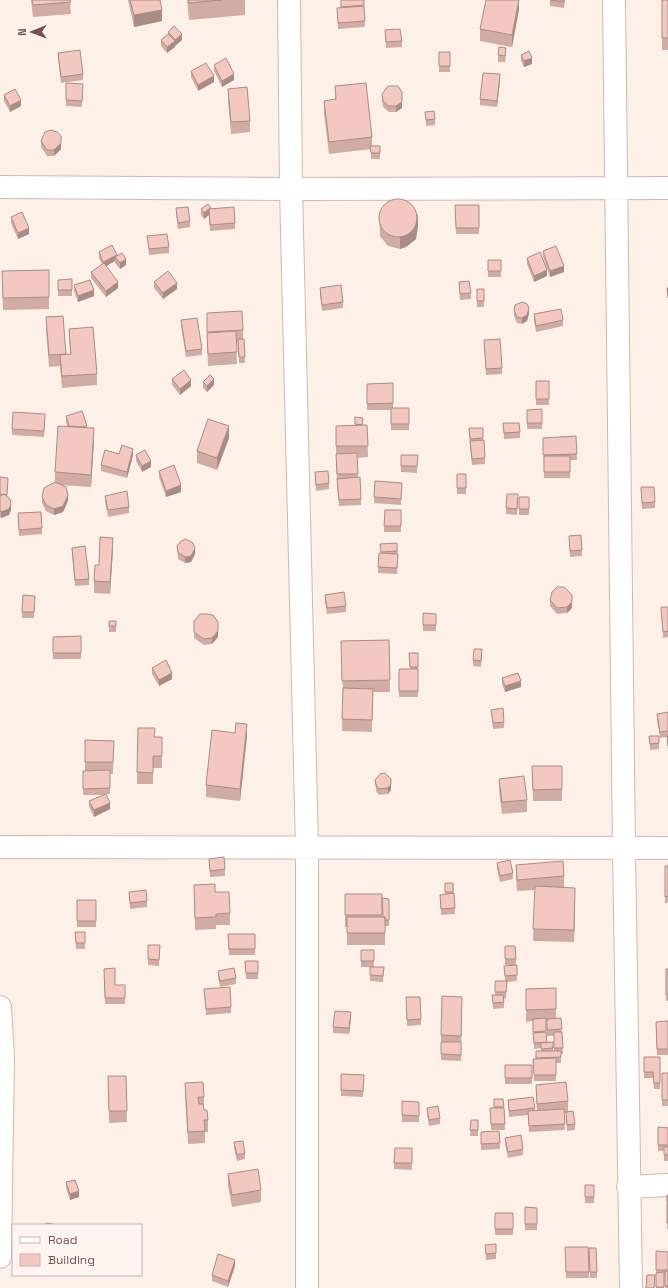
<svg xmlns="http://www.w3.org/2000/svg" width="668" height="1288" viewBox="0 0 668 1288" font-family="'Space Grotesk',sans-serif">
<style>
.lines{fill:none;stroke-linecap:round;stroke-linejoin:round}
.minor-casing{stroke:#d2b7b1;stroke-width:24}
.minor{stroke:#fff;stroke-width:22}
.wall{fill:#d1aca5;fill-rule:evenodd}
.shaded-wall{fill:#aa8c86}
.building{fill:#f3c8c0;stroke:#aa8c86}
</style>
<rect width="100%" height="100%" fill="#fdf0e9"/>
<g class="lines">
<!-- minor casing -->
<g class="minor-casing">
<path id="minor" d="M289,0L291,189L307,848V1288
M614,0L624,849L631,1288
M0,187L291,189L668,188
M0,847L668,848
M0,1007L3,1057L0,1257
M628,1187L668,1185"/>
</g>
<!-- minor -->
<use href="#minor" class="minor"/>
</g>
<!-- wall -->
<path class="wall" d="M31,0H70L71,14L33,17Z
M128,0H160L162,21L134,27Z
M187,0H245V15L189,20Z
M341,0H364L365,27L338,29L337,8H341Z
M519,0V9L512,47L480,41V29Z
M550,0H565L564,8L550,6Z
M662,0H668V50H662Z
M385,30L402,41V47L386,48Z
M168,32L182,40L175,46V45V47L167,53L161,46V40L168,34Z
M439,52H450V72H439Z
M58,53L83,74V80L61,83L58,59Z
M506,54L505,62H498V55Z
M521,55L532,64L524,67L521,61Z
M214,65L234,80L222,87L214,71Z
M191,71L214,82L198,91L191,77Z
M500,80L497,107L480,105V99Z
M66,83L83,84L82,107L66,106Z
M335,86L372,137V146H380V159H371V149L329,154L324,113V101L335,100Z
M228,89L250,121V132L231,134L228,101Z
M382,94L402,98V108L396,112H389L383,107L382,100Z
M4,95L21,106L10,112L4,101Z
M425,112L435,119V125L426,126Z
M41,141L61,149L54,156H47L41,147Z
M455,205H479V234H456Z
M176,208L190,221V227L178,229L176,214Z
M201,209H211L235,223V229L210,231L209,215L204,219L201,215Z
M379,212L418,226L416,239L406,247L400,249L388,246L380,236Z
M11,217L29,234L18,239L11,223Z
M147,236L169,247V253L149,255Z
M543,251L564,272L550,277L543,257Z
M99,252L117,256L126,265L120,269L115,263V261L106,266L118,288L106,297L91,278V272L102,264L99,258Z
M527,258L547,276L534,282L527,264Z
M488,260L501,266V277H488Z
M49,270V309L3,310L2,271Z
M58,280L72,290V296H58Z
M154,282L177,289L163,299L154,288Z
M459,282L471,293V299L460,300Z
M74,285L94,296L78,302L74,291Z
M320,288L343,302V308L322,311L320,294Z
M477,289H484V307H477Z
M514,310L529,314L527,321L522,324L517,323L514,316Z
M207,313L243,330V339H244L245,363H239L238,342H236L237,364L208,366L207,345Z
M534,314L563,320V326L536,332L534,320Z
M63,316L66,355H70L69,329L97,374V385L62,388L60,366L49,367L46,329V317Z
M181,320L202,349V355L186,357L181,326Z
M484,340L502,368V374L486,375Z
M172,379L191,386L180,395L172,385Z
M536,381H549V405H536Z
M203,382L214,385L207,392L203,388Z
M393,383V408H409V430H391V410H367V384Z
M542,409V429H527V410Z
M66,416L87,428L94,440L91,487L60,485L68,501L63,512L54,515L46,511L42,503V497L55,482V472L67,426L66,422Z
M355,417L363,425H367L368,457L357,458L358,478L361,499V505L339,506L337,485L336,458V426L355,425Z
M45,420L44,437L12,435V429Z
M503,423L520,432V438L504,439Z
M469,428H483V440L485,458V464L472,465L470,447Z
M576,436L577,460H570V478H544L543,438Z
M229,438L217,470L197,463V451Z
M119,454L133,455L127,478L101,471V465Z
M136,455L151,467L142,472L136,461Z
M401,455H418L417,473L401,472Z
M159,471L181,492L166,497L159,477Z
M315,472L329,483V489L316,491Z
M457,474H466V494H457Z
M0,477L8,484L7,496L11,510L9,515L1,518L0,517Z
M641,487L655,502V508L642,509Z
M402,489L401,505L374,503V497Z
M105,496L129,507V513L108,517L105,502Z
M519,497H529V515H519Z
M518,501L517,515L506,514V508Z
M401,510V532H384V526Z
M18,513L42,528V534L19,536Z
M569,536L582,550V556L570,557Z
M397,543L398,560L397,574L378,573V567L381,553L380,544Z
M177,546L195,554L191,562L185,563L178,559Z
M72,548L89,579V585L75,586L72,554Z
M113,549L110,594L94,593V581L99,565Z
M325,595L346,606V612L327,614L325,601Z
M550,600L572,608L567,613L557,614L550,606Z
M35,602L34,618H22V612Z
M661,607H668V637L663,638Z
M423,613L436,614V631H423Z
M116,621V632H109V626Z
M194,621L218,637L212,644L204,645L194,638Z
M81,636V659H53V637Z
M389,640L390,692H373L372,732L342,731L343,692L341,641Z
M409,653L418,667V697H399V669H410Z
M482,655L481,667L473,666V660Z
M152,668L172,679L159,686L152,674Z
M502,678L521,687L505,692L502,684Z
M491,710L504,722V728L493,729Z
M668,712V752L667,737L660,738L657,720V714Z
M138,728L155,737H162V768H153V784H137Z
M247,736L240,801L206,797V785Z
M649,736L659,743V749L650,750Z
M85,740L114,741L113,774H110V794H106L110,809L94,817L89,807V801L104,795H83V771H85Z
M532,766H562V801H533Z
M499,779L527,800V812L502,814L499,791Z
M375,780L391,790L388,794L379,795L376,791Z
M209,859L225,869V876L210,877Z
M497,863L513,873V879L500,882L497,869Z
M516,865L564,876V887L575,900L574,942L533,941L535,890L517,891L516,877Z
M665,866H668V903H665Z
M445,883H453L455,914L441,915L440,895L445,894Z
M194,885L215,892L230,913V925H216V929L195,930Z
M129,892L147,901V907L130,909Z
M345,894H382V917H383L389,899V926H385V945H347V927H345Z
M77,900H96V927H77Z
M75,932H85V949H76Z
M228,934H255V955H229Z
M148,945H160L159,966L148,965Z
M505,946L516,959V965H505Z
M361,950H374V967H384L383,982L370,981V967H361Z
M245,961H258V979H246Z
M504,966L517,975V981L507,982L506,999L504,998V1008L493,1009L492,995H495V981H505Z
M104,969L115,985H125V1004H105Z
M666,969H668V1001H666Z
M218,971L236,978V984L220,987L218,977Z
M556,988V1019L561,1018L563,1054H561V1063H556V1081H534L533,1059H536V1051H541V1048L534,1049L533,1021L526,1022V989ZM546,1021H547V1036H554V1051H553V1042L547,1043Z
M204,989L231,1007V1013L206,1015Z
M406,997L421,1019V1025L407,1026Z
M462,997L461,1061L441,1060V1035Z
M351,1018L349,1034L333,1033V1027Z
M668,1021V1055H657L656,1022Z
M644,1057H660V1089H654L653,1078H644Z
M505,1065H532V1084H505Z
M662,1073H668V1106H662Z
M341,1074L364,1075L363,1097L341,1096Z
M108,1076H126L127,1122L109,1123Z
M185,1083L204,1097V1110L208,1120V1132H205V1143L188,1144L185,1095Z
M536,1085L568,1101V1111L575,1124V1130L567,1131L566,1113H564L565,1130L529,1132L528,1115L509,1117L508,1100L535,1108V1110H537L536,1096Z
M494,1099H503L504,1108L505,1130H491L490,1108H494Z
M402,1101L419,1102V1122H402Z
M427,1108L440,1118V1124L429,1126L427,1114Z
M471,1120H478V1136H470Z
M658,1127L668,1128V1161H664V1151H658Z
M499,1131L500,1149L481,1150V1132Z
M505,1138L523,1149V1155L508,1158L505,1144Z
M234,1142L245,1153V1159L237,1161L234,1148Z
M395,1148H412V1170L394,1169Z
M228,1174L261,1190V1202L232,1207L228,1186Z
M66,1182L79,1197L70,1200L66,1188Z
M594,1185V1203H585V1197Z
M667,1195H668V1229H667Z
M525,1207L537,1208V1230H525Z
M495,1213H513V1235H495Z
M485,1245L496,1253V1259L486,1260Z
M565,1247L589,1272V1278H566Z
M656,1251L668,1252V1288H665V1276H664V1288H656Z
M589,1254L597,1272V1278H590Z
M235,1266L228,1287L212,1281V1275Z"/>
<!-- shaded-wall -->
<path class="shaded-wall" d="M519,0V9L512,47V35Z
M162,10V21L134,27V15Z
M182,34V40L175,46V40Z
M175,41V47L167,53V47Z
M532,58V64L524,67V61Z
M234,74V80L222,87V81Z
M500,74V80L497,107V101Z
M214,76V82L198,91V85Z
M402,92V108L396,112V106Z
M21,100V106L10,112V106Z
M61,143V149L54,156V150Z
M209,209V215L204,219V213Z
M418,214V226L416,239L406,247L400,249V237Z
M29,228V234L18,239V233Z
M117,255V259L115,257V261L103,268V262Z
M126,259V265L120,269V263Z
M564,266V272L550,277V271Z
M547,270V276L534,282V276Z
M118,282V288L106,297V291Z
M177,283V289L163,299V293Z
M94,290V296L78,302V296Z
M529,308V314L527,321L522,324V318Z
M214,379V385L207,392V386Z
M191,380V386L180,395V389Z
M229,426V438L217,470V458Z
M94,428V440L91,487V475Z
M133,449V455L127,478V472Z
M151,461V467L142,472V466Z
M181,485V492L166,497V491Z
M68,495V501L63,512L54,515V509Z
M11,504V510L9,515L1,518V512Z
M113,538V549L110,594V582Z
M195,548V554L191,562L185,563V557Z
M572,595V608L567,613V607Z
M218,622V637L212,644V638Z
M172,673V679L159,686V680Z
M521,681V687L505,692V686Z
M247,724V736L240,801V789Z
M391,784V790L388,794V788Z
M110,803V809L94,817V810Z
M575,888V900L574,942V930Z
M351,1012V1018L349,1034V1028Z
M79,1191V1197L70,1200V1194Z
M235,1260V1266L228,1287V1281Z"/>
<!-- building -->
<path class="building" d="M32,0H70L71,2L33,5Z
M130,0H160L162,10L134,15Z
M189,0H222L189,3Z
M341,0H364V5L341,7Z
M486,0H519L512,35L480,29Z
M550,0H564V2Z
M662,0H668V38H662Z
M364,6L365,21L338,23L337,8Z
M174,26L182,34L175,40L168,32Z
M400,29L402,41L386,42L385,30Z
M168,34L175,41L167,47L161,40Z
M499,47L506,48L505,56L498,55Z
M80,50L83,74L61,77L58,53Z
M529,51L532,58L524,61L521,55Z
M439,52H450V66H439Z
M226,58L234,74L222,81L214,65Z
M206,63L214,76L198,85L191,71Z
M483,73L500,74L497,101L480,99Z
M66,83L83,84L82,101L66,100Z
M366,83L372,137L329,142L324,101L336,99L335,86Z
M388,86H398L402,92V102L396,106H389L383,101L382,94Z
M247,87L250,121L231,122L228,89Z
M15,89L21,100L10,106L4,95Z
M434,111L435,119L426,120L425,112Z
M51,130L57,132L61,136V143L54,150H47L41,141L45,132Z
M370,146H380V153H371Z
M379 218a19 19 0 1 1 38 0a19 19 0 1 1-38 0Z
M208,204L211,208L209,209L234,207L235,223L210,225L209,209L204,213L201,209Z
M455,205H479V228H456Z
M188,207L190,221L178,223L176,208Z
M22,212L29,228L18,233L11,217Z
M167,234L169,247L149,249L147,236Z
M112,245L117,255L103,262L99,252Z
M556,246L564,266L550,271L543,251Z
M540,252L547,270L534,276L527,258Z
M122,253L126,259L120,263L115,257Z
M488,260H501V271H488Z
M104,263L118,282L106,291L91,272Z
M49,270V297L3,298L2,271Z
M168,271L177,283L163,293L154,282Z
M72,279V290H58V280Z
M90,280L94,290L78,296L74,285Z
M469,281L471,293L460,294L459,282Z
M341,285L343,302L322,305L320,288Z
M667,288H668V298Z
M477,289H484V301H477Z
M522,302L527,304L529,308L527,315L522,318L517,317L514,310L515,305Z
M561,309L563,320L536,326L534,314Z
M242,311L243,330L207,332V313Z
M63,316L66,354L49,355L46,317Z
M197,318L202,349L186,351L181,320Z
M93,327L97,374L62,376L60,355L71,354L69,329Z
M236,331L237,352L208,354L207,333Z
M238,339H244L245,357H239Z
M500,339L502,368L486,369L484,340Z
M184,370L191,380L180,389L172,379Z
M210,375L214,379L207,386L203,382Z
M536,381H549V399H536Z
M393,383V403L367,404V384Z
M391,408H409V424H391Z
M542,409V423H527V410Z
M82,411L87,426L83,427L69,426L66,416Z
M13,412L45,414L44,431L12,429Z
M355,417L363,418L362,425L355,424Z
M208,419L229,426L217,458L197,451Z
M503,423H519L520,432L504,433Z
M367,425L368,446H336V426Z
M58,426L94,428L91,475L55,472Z
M469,428H483V438L470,439Z
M576,436L577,454L543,455V438Z
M484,440L485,458L472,459L470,441Z
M122,445L133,449L127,472L101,465L105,450L119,454Z
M145,450L151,461L142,466L136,455Z
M357,453L358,474H337L336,454Z
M401,455H418L417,466H401Z
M544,456H570V472H544Z
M174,465L181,485L166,491L159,471Z
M328,471L329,483L316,485L315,472Z
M457,474H466V488H457Z
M0,477L8,478L7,495L0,494Z
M360,477L361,499L339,500L337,479Z
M375,481L402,483L401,499L374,497Z
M55,482L66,487L68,495L63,506L54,509L46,505L42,497L44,488Z
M641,487H654L655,502L642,503Z
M127,491L129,507L108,510L105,496Z
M4,494L10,499L11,504L9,509L1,512L0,511V496Z
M507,494H518L517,509L506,508Z
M519,497H529V509H519Z
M385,510H401V526H384Z
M41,512L42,528L19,530L18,513Z
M581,535L582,550L570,551L569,536Z
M100,537L113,538L110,582L94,581L95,565H99Z
M186,539L193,543L195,548L191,556L185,557L178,552L177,546L181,541Z
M397,543V551L381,552L380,544Z
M85,546L89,579L75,580L72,548Z
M379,553L398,554L397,568L378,567Z
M557,587H564L572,595V602L567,607L557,608L550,600L552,592Z
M344,592L346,606L327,608L325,595Z
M23,595L35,596L34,612H22Z
M661,607H668V631L663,632Z
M423,613L436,614V625H423Z
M200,614H208L213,615L218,622V631L212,638L204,639L194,632V621Z
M109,621H116V626H109Z
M81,636V653H53V637Z
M389,640L390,680L342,681L341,641Z
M474,649H482L481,661L473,660Z
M409,653H418V667H410Z
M166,660L172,673L159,680L152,668Z
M399,669H418V691H399Z
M518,673L521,681L505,686L502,678Z
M343,688L373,689L372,720L342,719Z
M503,708L504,722L493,723L491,710Z
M668,712V731L660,732L657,714Z
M236,723L247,724L240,789L206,785L212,730L235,733Z
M138,728H155L154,737H162V756H153V773L137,772Z
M649,736H659V743L650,744Z
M667,736H668V746Z
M85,740L114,741L113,762H85Z
M532,766H562V789L533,790Z
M110,770V788L83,789V771Z
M385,773L391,779V784L388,788L379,789L376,785L375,780L380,774Z
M524,776L527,800L502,802L499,779Z
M106,794L110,803L94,810L89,801Z
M224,857L225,869L210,871L209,859Z
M510,860L513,873L500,876L497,863Z
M563,861L564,876L517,880L516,865Z
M665,866H668V896L665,897Z
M445,883H453V892H445Z
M215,884V892H229L230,913L216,914V917L195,918L194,885Z
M535,886L575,888L574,930L533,929Z
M146,890L147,901L130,903L129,892Z
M454,893L455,908L441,909L440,895Z
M345,894H382V915H345Z
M382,898L389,899V920H385V917H383Z
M77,900H96V921H77Z
M347,917H385V933H347Z
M75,932H85V943H76Z
M228,934H255V949H229Z
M148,945H160L159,960L148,959Z
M505,946H515L516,959H505Z
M361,950H374V961H361Z
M245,961H258V973H246Z
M517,965V975L505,976L504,966Z
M370,967H384L383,976L370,975Z
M115,968V985H125V998H105L104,969Z
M234,968L236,978L220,981L218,971Z
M666,969H668V995H666Z
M495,981H507L506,992H495Z
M230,987L231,1007L206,1009L204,989Z
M556,988V1009L526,1010V989Z
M492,995H503L504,1002L493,1003Z
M442,996L462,997L461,1036L441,1035Z
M406,997H420L421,1019L407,1020Z
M335,1011L351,1012L349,1028L333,1027Z
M546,1018V1031L533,1032V1019Z
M561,1018L562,1029L547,1030V1019Z
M668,1021V1049H657L656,1022Z
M546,1032L547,1042L534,1043L533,1033Z
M554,1032H562L563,1048H554Z
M441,1042H461V1055L441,1054Z
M553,1042V1048L541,1049V1043Z
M536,1051H561V1057L536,1058Z
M644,1057H660V1083H654L653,1072H644Z
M556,1058V1075H534L533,1059Z
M505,1065H532V1078H505Z
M662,1073H668V1100H662Z
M341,1074L364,1075L363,1091L341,1090Z
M108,1076H126L127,1111H109Z
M203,1082L204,1097H198L199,1104H203L204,1110H207L208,1120H204L205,1131L188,1132L185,1083Z
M566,1082L568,1101L537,1104L536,1085Z
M533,1097L535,1108L509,1111L508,1100Z
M494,1099H503L504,1107H494Z
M402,1101L419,1102V1116L402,1115Z
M438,1106L440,1118L429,1120L427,1108Z
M490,1108H504L505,1124H491Z
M564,1109L565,1124L529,1126L528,1111Z
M573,1111L575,1124L567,1125L566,1112Z
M471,1120H478V1130H470Z
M658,1127L668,1128V1145H658Z
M499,1131L500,1143L481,1144V1132Z
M521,1135L523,1149L508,1152L505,1138Z
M243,1141L245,1153L237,1155L234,1142Z
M664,1147H668V1155H664Z
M395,1148H412V1163H394Z
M258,1169L261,1190L232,1195L228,1174Z
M75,1180L79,1191L70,1194L66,1182Z
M585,1185H594V1197H585Z
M667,1195H668V1203H667Z
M667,1204H668V1223H667Z
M525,1207L537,1208V1224H525Z
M495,1213H513V1229H495Z
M47,1223L53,1224V1225H43Z
M496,1244V1253L486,1254L485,1245Z
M565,1247H588L589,1272H566Z
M589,1248H596L597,1272H590Z
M656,1251L668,1252V1270H656Z
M218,1254L235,1260L228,1281L212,1275Z
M665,1271H668V1286H665Z
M664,1272V1287H656V1273Z
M647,1275H655L654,1288H646Z"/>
<!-- legend -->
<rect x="12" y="1224" width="130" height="52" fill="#fff5f0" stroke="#c9b3ae"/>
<rect x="20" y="1237" width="20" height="6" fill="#ffffff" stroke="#c9b3ae"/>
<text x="48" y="1244" font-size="12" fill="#78504c">Road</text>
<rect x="20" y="1254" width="20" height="12" fill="#f3c8c0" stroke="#c9b3ae"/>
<text x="48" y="1264" font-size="12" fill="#78504c">Building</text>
<!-- north arrow -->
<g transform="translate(32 32) rotate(269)" stroke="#fff5f0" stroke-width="3" paint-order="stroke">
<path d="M0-3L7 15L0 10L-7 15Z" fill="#78504c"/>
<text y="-6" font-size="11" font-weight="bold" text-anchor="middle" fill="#78504c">N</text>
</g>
</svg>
